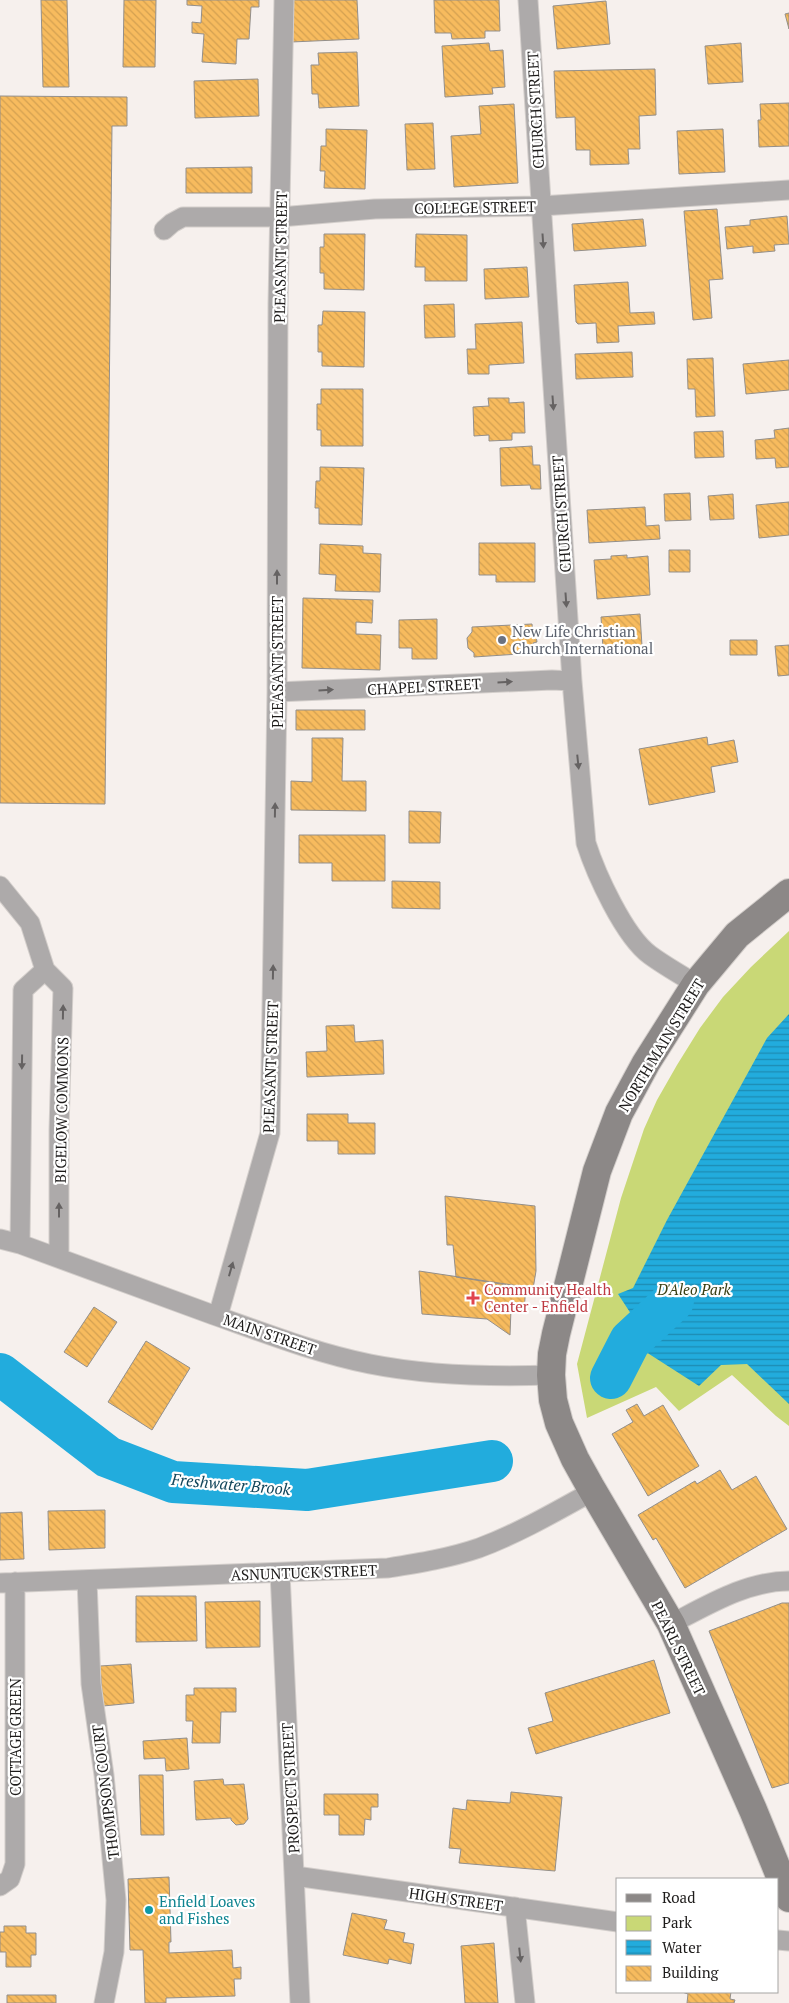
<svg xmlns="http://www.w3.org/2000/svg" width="789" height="2003" viewBox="0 0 789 2003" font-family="'PT Serif',serif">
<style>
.green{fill:#c9d876}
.water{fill:url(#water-rules)}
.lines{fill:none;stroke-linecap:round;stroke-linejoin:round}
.river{stroke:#22acdd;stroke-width:42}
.building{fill:url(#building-back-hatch);stroke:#938f8b}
.street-casing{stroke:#d3cecb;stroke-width:21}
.secondary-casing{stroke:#d3cecb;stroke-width:30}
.street{stroke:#adaaaa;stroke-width:19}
.secondary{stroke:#8c8887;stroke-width:28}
.oneway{fill:#656262}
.worship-dot{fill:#6b7280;stroke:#fff;stroke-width:2}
.health-dot{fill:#e0444e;stroke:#fff;stroke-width:2}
.culture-dot{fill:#0f9aa8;stroke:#fff;stroke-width:2}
.labels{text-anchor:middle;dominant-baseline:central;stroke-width:4.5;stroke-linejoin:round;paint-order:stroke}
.street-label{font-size:15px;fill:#1d1b1a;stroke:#fff}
.worship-label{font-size:15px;fill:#5b616d;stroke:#fff;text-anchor:start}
.health-label{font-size:15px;fill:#be3a42;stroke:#fff;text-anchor:start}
.park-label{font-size:15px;font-style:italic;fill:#393f13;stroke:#fff}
.culture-label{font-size:15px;fill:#0d838f;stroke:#fff;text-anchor:start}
.water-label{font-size:16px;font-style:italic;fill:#12465b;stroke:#fff}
</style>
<defs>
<pattern id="water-rules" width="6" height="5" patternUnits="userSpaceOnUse" patternTransform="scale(1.25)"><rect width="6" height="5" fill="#22acdd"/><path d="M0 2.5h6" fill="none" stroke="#1d8bb2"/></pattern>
<pattern id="building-back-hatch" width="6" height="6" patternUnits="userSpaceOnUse" patternTransform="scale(1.25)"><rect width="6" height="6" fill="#f7bb5e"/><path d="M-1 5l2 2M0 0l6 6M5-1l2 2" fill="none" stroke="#d3a051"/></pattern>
</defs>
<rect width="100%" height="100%" fill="#f6f0ed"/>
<!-- green -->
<path class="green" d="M789,931V1426L776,1416L732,1375L679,1411L656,1387L587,1418L577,1364L621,1198L644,1129L657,1100L677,1065L700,1028L723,997L751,967Z"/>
<!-- water -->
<path class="water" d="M789,1014V1404L747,1364L721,1365L699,1386L621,1336L635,1320L618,1294L633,1288L667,1220L767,1038Z"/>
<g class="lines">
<!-- river -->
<path class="river" d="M0,1374L108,1457L173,1482L307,1490L492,1461
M611,1378L630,1341L673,1301"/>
</g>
<!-- building -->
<path class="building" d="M41,0H67L69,87H43Z
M124,0H156L155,67H123Z
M187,0H259V7H251L249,39H237L236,64L202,62L204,34L192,33V22L201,23L202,6L187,5Z
M289,0H357L359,39L291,42Z
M434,0H499L500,31H485V38L452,39L451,33H435Z
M606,1L610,44L557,49L553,6Z
M789,13V29L785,14Z
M489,43L490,51L503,50L505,87L492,88L493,94L445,97L442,46Z
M741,43L743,82L708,84L705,46Z
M357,52L359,106L319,108L318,94H312L311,65H319L318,53Z
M655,69L656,115L639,116L640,149H628L629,164L590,165V150H576L575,117L556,118L554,71Z
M258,79L259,116L195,118L194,81Z
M0,96L127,97V126H112L105,804L0,803Z
M789,103V146L759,147L758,120H761L760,104Z
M514,104L518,183L454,187L451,136L481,134L479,106Z
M433,123L435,169L407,170L405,124Z
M326,129L367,130L365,189L324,188L325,171H320L321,146H326Z
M723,129L725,172L679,174L677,131Z
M252,167V193H186V168Z
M717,209L723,279L709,280L712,318L693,320L684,211Z
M787,216L789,244L774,245L775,251L753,253V246L727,249L725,227L750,225V220Z
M643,219L646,246L574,251L572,224Z
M324,234H365L364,290L324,289V273H320V247H324Z
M416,234L467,235V281H425V267H415Z
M527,267L529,297L485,299L484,269Z
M628,282L630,313L654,312L655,324L618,326L619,342L597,343L596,323L578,324L576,322L574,285Z
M454,304L455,337L425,338L424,305Z
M323,311L365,312L364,367L322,366V352H318V325H322Z
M522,322L524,363L489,365V374H468L467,349H476L475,324Z
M632,352L633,377L576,379L575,354Z
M713,358L715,416L696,417L695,389H688L687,359Z
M789,360V390L746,394L743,364Z
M321,389H363V446H321V430H317V404H321Z
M488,398H509V403L524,402L525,433H512V440L489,441V435L474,436L473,407L489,406Z
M789,428V467L776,468L775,458L756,459L755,440L775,438L774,430Z
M723,431L724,457L695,458L694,432Z
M532,446L533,465H540L541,489H531L530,485L501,486L500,448Z
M320,467L364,468L362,525L319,524V508H315L316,481H320Z
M690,493L691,520L665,521L664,494Z
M733,494L734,519L710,520L708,496Z
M789,502V535L759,538L756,505Z
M645,507L646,526L659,525L660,539L589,543L587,510Z
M479,543H535V582H496V575H479Z
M320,544L363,546V553L381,554L380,592L335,591L336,575L319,574Z
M669,550H690V572H669Z
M627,555V558L648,556L650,595L597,599L594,560L611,559V556Z
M303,598L373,600L372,623L356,622V634L381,635L380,670L302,668Z
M640,614L642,646L603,649L601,617Z
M437,619V659H412V648H399V620Z
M532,624L533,635H536L537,642L533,643L534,653L474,657V653L468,648L467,638L472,632V627Z
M730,640H757V655H730Z
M789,645V675L778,676L775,646Z
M296,710H365V730H296Z
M707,737L708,745L734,740L738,762L711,767L715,792L649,805L639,749Z
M312,738H343L342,781H366V811L291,810V781L312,782Z
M409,811L441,812L440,843H409Z
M299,835H385V881H332V863H299Z
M392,881L440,882V909L392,908Z
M354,1025L355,1042L383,1040L384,1074L307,1077L306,1052L327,1051L326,1026Z
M307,1114H348V1123H375V1154H338V1141H307Z
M445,1196L535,1206L536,1271L533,1289L456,1277L453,1245H447Z
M419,1271L526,1287L524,1310L511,1309L510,1335L487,1319L422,1314Z
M94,1307L117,1322L87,1367L64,1352Z
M146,1341L190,1368L152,1430L108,1402Z
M637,1404L644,1416L663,1405L699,1466L648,1496L612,1434L633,1422L626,1410Z
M720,1470L732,1490L756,1476L787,1529L685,1588L656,1538L653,1540L638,1515L695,1481L697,1484Z
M105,1510V1548L49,1550L48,1511Z
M22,1512L24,1559L0,1560V1513Z
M136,1596H196L197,1641L136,1642Z
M260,1601V1647L206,1648L205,1602Z
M782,1603H789V1783L772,1788L709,1631Z
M654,1660L670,1713L536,1754L528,1728L553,1721L545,1693Z
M131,1664L134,1703L103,1706L100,1666Z
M194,1688H236V1712H221L220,1743H192L193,1721H186V1695H194Z
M187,1738L189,1769L166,1771L165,1758L144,1759L143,1741Z
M139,1775H163L164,1835H141Z
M223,1779L224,1785L244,1784L248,1819L244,1824L236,1825L231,1820V1818L196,1820L194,1781Z
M511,1792L562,1797L555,1871L459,1863L461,1849L449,1848L453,1808L466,1810L467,1800L510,1803Z
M324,1794H378V1807H371V1820L365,1819L364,1835H339V1815H324Z
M169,1877L171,1942H169V1953L232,1950L233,1968L241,1967V1979H234L235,1996L166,1998V2003H145L143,1950H130L128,1879Z
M352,1913L387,1920L384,1929L405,1933L403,1942L414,1944L411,1964L389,1959L388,1964L343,1955Z
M4,1926H26V1933H36V1955H31V1967H6V1952H0V1932H4Z
M494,1943L498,2003H465L461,1946Z
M682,1992H731L730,1999L735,2000L734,2003H687L688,1994Z
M7,1995H56V2003H7Z"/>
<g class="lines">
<!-- street casing -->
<g class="street-casing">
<path id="street" d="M528,0L572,681L586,843C596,874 624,936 650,955C665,966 681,975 696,984
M164,230L172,223L183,217H280L375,209L541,206L789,190
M277,692L552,680L572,681
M0,886L30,923L45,970L63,988L59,1130V1258
M0,1239L20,1244C83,1267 146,1290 208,1313C262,1332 315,1353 370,1364C430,1376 491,1377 551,1375
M20,1244L23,990L45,970
M218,1316L270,1133L277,692L278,304L284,0
M280,1573L300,2003
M87,1580L91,1684L104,1775L116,1900L114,1952L104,2003
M0,1583L388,1568C419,1563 450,1558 479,1548C519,1533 555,1512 593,1491
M671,1624C708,1605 747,1581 789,1581
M295,1876L618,1922
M0,1886L10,1879L15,1864V1582
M515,1907L525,2003
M778,1940L789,1941"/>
</g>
<!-- secondary casing -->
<g class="secondary-casing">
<path id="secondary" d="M789,893L737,935L696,984L646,1063L619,1113L597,1171L556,1334L552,1354L551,1375L553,1400L559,1423L575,1459L590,1486L671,1624L753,1810L789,1898"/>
</g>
<!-- street -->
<use href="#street" class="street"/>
<!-- secondary -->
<use href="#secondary" class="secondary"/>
</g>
<!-- one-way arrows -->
<defs><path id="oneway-solid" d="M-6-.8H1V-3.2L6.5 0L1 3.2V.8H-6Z" transform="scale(1.25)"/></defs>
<g class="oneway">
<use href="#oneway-solid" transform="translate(543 241) rotate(86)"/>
<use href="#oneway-solid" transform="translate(553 403) rotate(86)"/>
<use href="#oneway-solid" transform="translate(277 577) rotate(-90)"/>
<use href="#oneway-solid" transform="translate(566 600) rotate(86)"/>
<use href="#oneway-solid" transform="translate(505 682) rotate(-3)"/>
<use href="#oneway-solid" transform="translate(326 690) rotate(-3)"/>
<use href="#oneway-solid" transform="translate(578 762) rotate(84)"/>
<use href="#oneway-solid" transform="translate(275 810) rotate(-89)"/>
<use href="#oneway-solid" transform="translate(273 972) rotate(-89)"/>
<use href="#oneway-solid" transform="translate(63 1012) rotate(-89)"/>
<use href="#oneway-solid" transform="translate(22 1062) rotate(91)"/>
<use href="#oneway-solid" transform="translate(59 1210) rotate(-90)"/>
<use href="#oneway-solid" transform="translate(231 1269) rotate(-74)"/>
<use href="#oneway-solid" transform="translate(520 1955) rotate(84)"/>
</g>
<!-- markers -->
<circle class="worship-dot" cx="502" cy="640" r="5"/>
<path class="health-dot" d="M470.5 1290.5h5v5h5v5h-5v5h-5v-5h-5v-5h5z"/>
<circle class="culture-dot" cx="149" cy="1910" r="5"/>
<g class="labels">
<!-- street labels -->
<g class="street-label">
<text transform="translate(535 110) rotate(-93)">CHURCH STREET</text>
<text transform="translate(475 207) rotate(-1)">COLLEGE STREET</text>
<text transform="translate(280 257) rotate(-89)">PLEASANT STREET</text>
<text transform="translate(561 514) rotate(-94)">CHURCH STREET</text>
<text transform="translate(277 662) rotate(-90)">PLEASANT STREET</text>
<text transform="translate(424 686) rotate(-3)">CHAPEL STREET</text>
<text transform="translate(661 1045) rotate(-59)">NORTH MAIN STREET</text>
<text transform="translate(270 1067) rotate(-88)">PLEASANT STREET</text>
<text transform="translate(61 1110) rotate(-89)">BIGELOW COMMONS</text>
<text transform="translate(270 1334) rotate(19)">MAIN STREET</text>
<text transform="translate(304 1572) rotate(-2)">ASNUNTUCK STREET</text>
<text transform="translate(679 1648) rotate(64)">PEARL STREET</text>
<text transform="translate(15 1737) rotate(-90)">COTTAGE GREEN</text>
<text transform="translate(290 1788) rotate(-93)">PROSPECT STREET</text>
<text transform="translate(105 1792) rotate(-97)">THOMPSON COURT</text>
<text transform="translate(456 1899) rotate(8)">HIGH STREET</text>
</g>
<!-- worship labels -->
<g class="worship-label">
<text x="512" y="631">New Life Christian<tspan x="512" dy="17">Church International</tspan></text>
</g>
<!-- health labels -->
<g class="health-label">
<text x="484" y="1289">Community Health<tspan x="484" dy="17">Center - Enfield</tspan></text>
</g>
<!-- park labels -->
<g class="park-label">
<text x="694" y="1289">D'Aleo Park</text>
</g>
<!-- culture labels -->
<g class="culture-label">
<text x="159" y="1901">Enfield Loaves<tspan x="159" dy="17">and Fishes</tspan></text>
</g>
<!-- water labels -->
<g class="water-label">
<text transform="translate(231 1484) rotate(5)">Freshwater Brook</text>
</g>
</g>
<!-- legend -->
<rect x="616" y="1878" width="162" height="115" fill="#ffffff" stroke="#a5a4a3"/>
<rect x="626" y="1894" width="25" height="8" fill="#8c8887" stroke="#a5a4a3"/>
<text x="662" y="1903" font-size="15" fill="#1d1b1a">Road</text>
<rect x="626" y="1916" width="25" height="15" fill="#c9d876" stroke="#a5a4a3"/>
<text x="662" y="1928" font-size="15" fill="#1d1b1a">Park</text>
<rect x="626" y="1940" width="25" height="15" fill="url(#water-rules)" stroke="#a5a4a3"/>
<text x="662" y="1953" font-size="15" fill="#1d1b1a">Water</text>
<rect x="626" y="1966" width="25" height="15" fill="url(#building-back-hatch)" stroke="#a5a4a3"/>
<text x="662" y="1978" font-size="15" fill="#1d1b1a">Building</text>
</svg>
